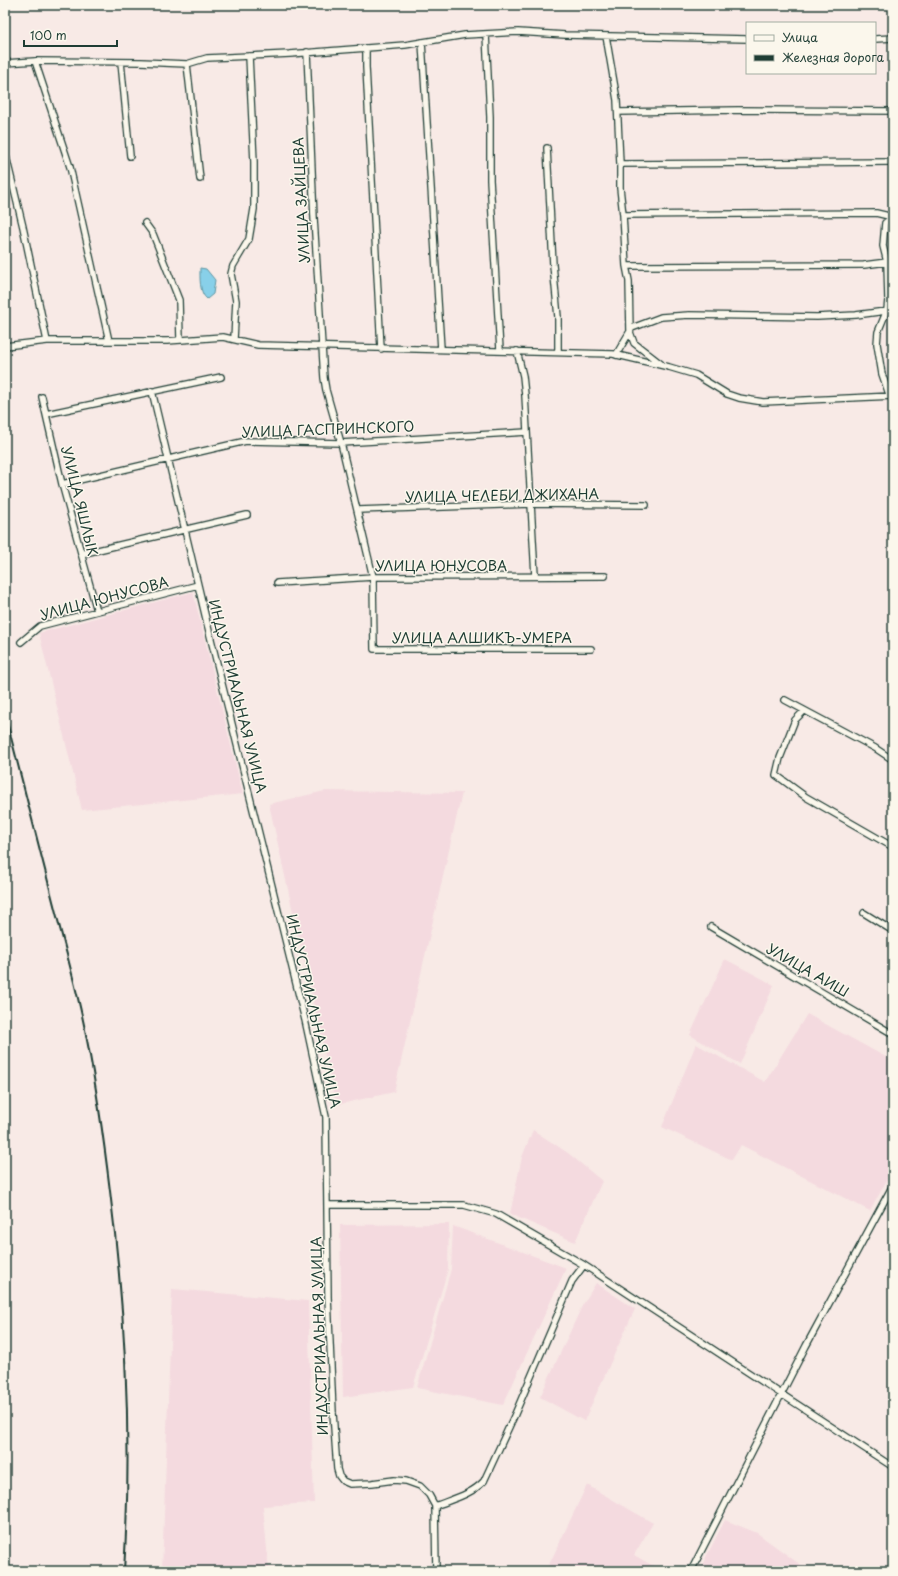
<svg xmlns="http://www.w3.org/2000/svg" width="898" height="1576" viewBox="0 0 898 1576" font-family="'Playpen Sans',sans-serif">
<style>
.built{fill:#f4dadf}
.water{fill:#88d0e9;stroke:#5e95a1}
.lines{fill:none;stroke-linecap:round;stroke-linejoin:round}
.minor-casing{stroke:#1f3d34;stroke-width:8}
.minor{stroke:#fbf7ec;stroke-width:5.5}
.rail{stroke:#1f3d34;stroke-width:2}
.labels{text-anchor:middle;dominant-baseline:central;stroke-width:3;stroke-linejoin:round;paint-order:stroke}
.street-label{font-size:14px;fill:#1f3d34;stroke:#fbf7ec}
</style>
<rect width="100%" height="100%" fill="#f8eae6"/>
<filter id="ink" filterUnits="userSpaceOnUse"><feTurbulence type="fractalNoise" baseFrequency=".025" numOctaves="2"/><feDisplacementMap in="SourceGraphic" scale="8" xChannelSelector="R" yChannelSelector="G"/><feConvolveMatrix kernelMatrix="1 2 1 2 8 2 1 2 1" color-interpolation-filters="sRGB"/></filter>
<g filter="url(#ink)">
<!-- built -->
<path class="built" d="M193,592L243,794L82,810L39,633Z
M325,791L462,793L394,1092L336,1105L269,804Z
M725,959L774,985L740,1064L690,1035Z
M807,1014L893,1061V1169L870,1211L741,1145L732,1160L662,1127L696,1044L765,1082Z
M533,1130L568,1153L602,1181L575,1242L510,1214L522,1157Z
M449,1224L448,1269L413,1387L343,1397L340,1225Z
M453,1226L566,1268L503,1405L417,1388L451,1269Z
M596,1283L635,1309L584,1421L540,1397L582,1306Z
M172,1289L308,1301L314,1503L263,1506L269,1571H162Z
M587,1485L653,1523L634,1555L662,1571H546Z
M725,1520L757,1533L809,1571H699Z"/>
<!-- water -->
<path class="water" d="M200,268L206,269L215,280L213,294L207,299C199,293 200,277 200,268Z"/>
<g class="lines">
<!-- minor casing -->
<g class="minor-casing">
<path id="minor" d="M486,34L490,117V180L500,350
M606,36L617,100L620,164V188L623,215L626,266L629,281L630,332L634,343L661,364
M875,39L893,38
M422,42L441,349
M366,48V67L381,349
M307,52L314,218L324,378L326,390L341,443L373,577L374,649H591
M35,61L70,167L109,341
M121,62L130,156
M5,63L35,61L141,62L187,64L207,58L290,54L405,45L465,35L518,32L565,35L747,39
M187,64L200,179
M618,112L738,110L893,111
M547,148L553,265L558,317V352
M5,152L23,227L47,341
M620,164L893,162
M623,215L876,213L893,217
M145,223L153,234L179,300L180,340
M626,266L864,265L887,262
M234,339L236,301L231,274L233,266L249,239L254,209V162L249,56
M5,346L47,341H167L223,337L258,345L613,354L669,367L696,375L727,394L739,398L763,402L893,396
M517,351L523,376L525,395L535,576
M616,355L632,328L661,317L689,315L817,317L856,315L893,310
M152,391L207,623L305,1020L326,1117L328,1297L333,1413L337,1469L339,1476L343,1481L350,1484L372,1483L394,1480L406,1481L420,1486L429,1495L435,1506L436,1571
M42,397L62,484L97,611
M890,397L882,374L877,344L878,332L887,310L888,300L887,262L883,246L885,223L893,217
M46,414L221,377
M62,484L246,441L341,443L527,432
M358,510L531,504L646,505
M81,554L247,515
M277,583L373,577L605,576
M21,642L40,626L198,585
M785,700L875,748L893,760
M804,711L795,720L780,758L776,775L806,797L893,847
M864,913L893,931
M711,927L893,1034
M327,1205H464L496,1214L584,1265L893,1467
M435,1506C452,1499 471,1495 484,1481L515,1414L572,1281L584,1265
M691,1571L806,1346L893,1185"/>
</g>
<!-- minor -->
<use href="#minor" class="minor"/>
<!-- rail -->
<path class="rail" d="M5,714C22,779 38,844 55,909C66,952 79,996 87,1040C97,1090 104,1141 110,1191C126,1317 132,1445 124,1571"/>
</g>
</g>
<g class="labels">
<!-- street labels -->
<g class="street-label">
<text transform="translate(301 200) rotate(-93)">УЛИЦА ЗАЙЦЕВА</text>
<text transform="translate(328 429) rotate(-2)">УЛИЦА ГАСПРИНСКОГО</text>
<text transform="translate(502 495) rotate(-1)">УЛИЦА ЧЕЛЕБИ ДЖИХАНА</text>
<text transform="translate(80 501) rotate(76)">УЛИЦА ЯШЛЫК</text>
<text x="441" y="565">УЛИЦА ЮНУСОВА</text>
<text transform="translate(104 598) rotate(-15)">УЛИЦА ЮНУСОВА</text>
<text x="482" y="637">УЛИЦА АЛШИКЪ-УМЕРА</text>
<text transform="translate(238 696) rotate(76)">ИНДУСТРИАЛЬНАЯ УЛИЦА</text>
<text transform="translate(808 970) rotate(30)">УЛИЦА АИШ</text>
<text transform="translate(314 1011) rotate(77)">ИНДУСТРИАЛЬНАЯ УЛИЦА</text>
<text transform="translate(319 1336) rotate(-92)">ИНДУСТРИАЛЬНАЯ УЛИЦА</text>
</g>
</g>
<!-- margin -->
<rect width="898" height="1576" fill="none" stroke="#fbf7ec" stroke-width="20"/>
<rect x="10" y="10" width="878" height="1556" fill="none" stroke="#1f3d34" stroke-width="1.5" filter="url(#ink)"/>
<!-- legend -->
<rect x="746" y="22" width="130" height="52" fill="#fbf7ec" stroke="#a3ada2"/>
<rect x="754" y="35" width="20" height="6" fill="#fbf7ec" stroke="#a3ada2"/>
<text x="782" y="42" font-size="12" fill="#1f3d34">Улица</text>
<rect x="754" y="55" width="20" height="6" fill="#1f3d34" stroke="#a3ada2"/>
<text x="782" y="62" font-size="12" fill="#1f3d34">Железная дорога</text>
<!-- scale -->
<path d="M24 40v6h93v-6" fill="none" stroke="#1f3d34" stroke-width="2"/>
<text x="30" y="40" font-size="12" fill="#1f3d34" stroke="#fbf7ec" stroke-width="3" paint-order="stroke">100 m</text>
</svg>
